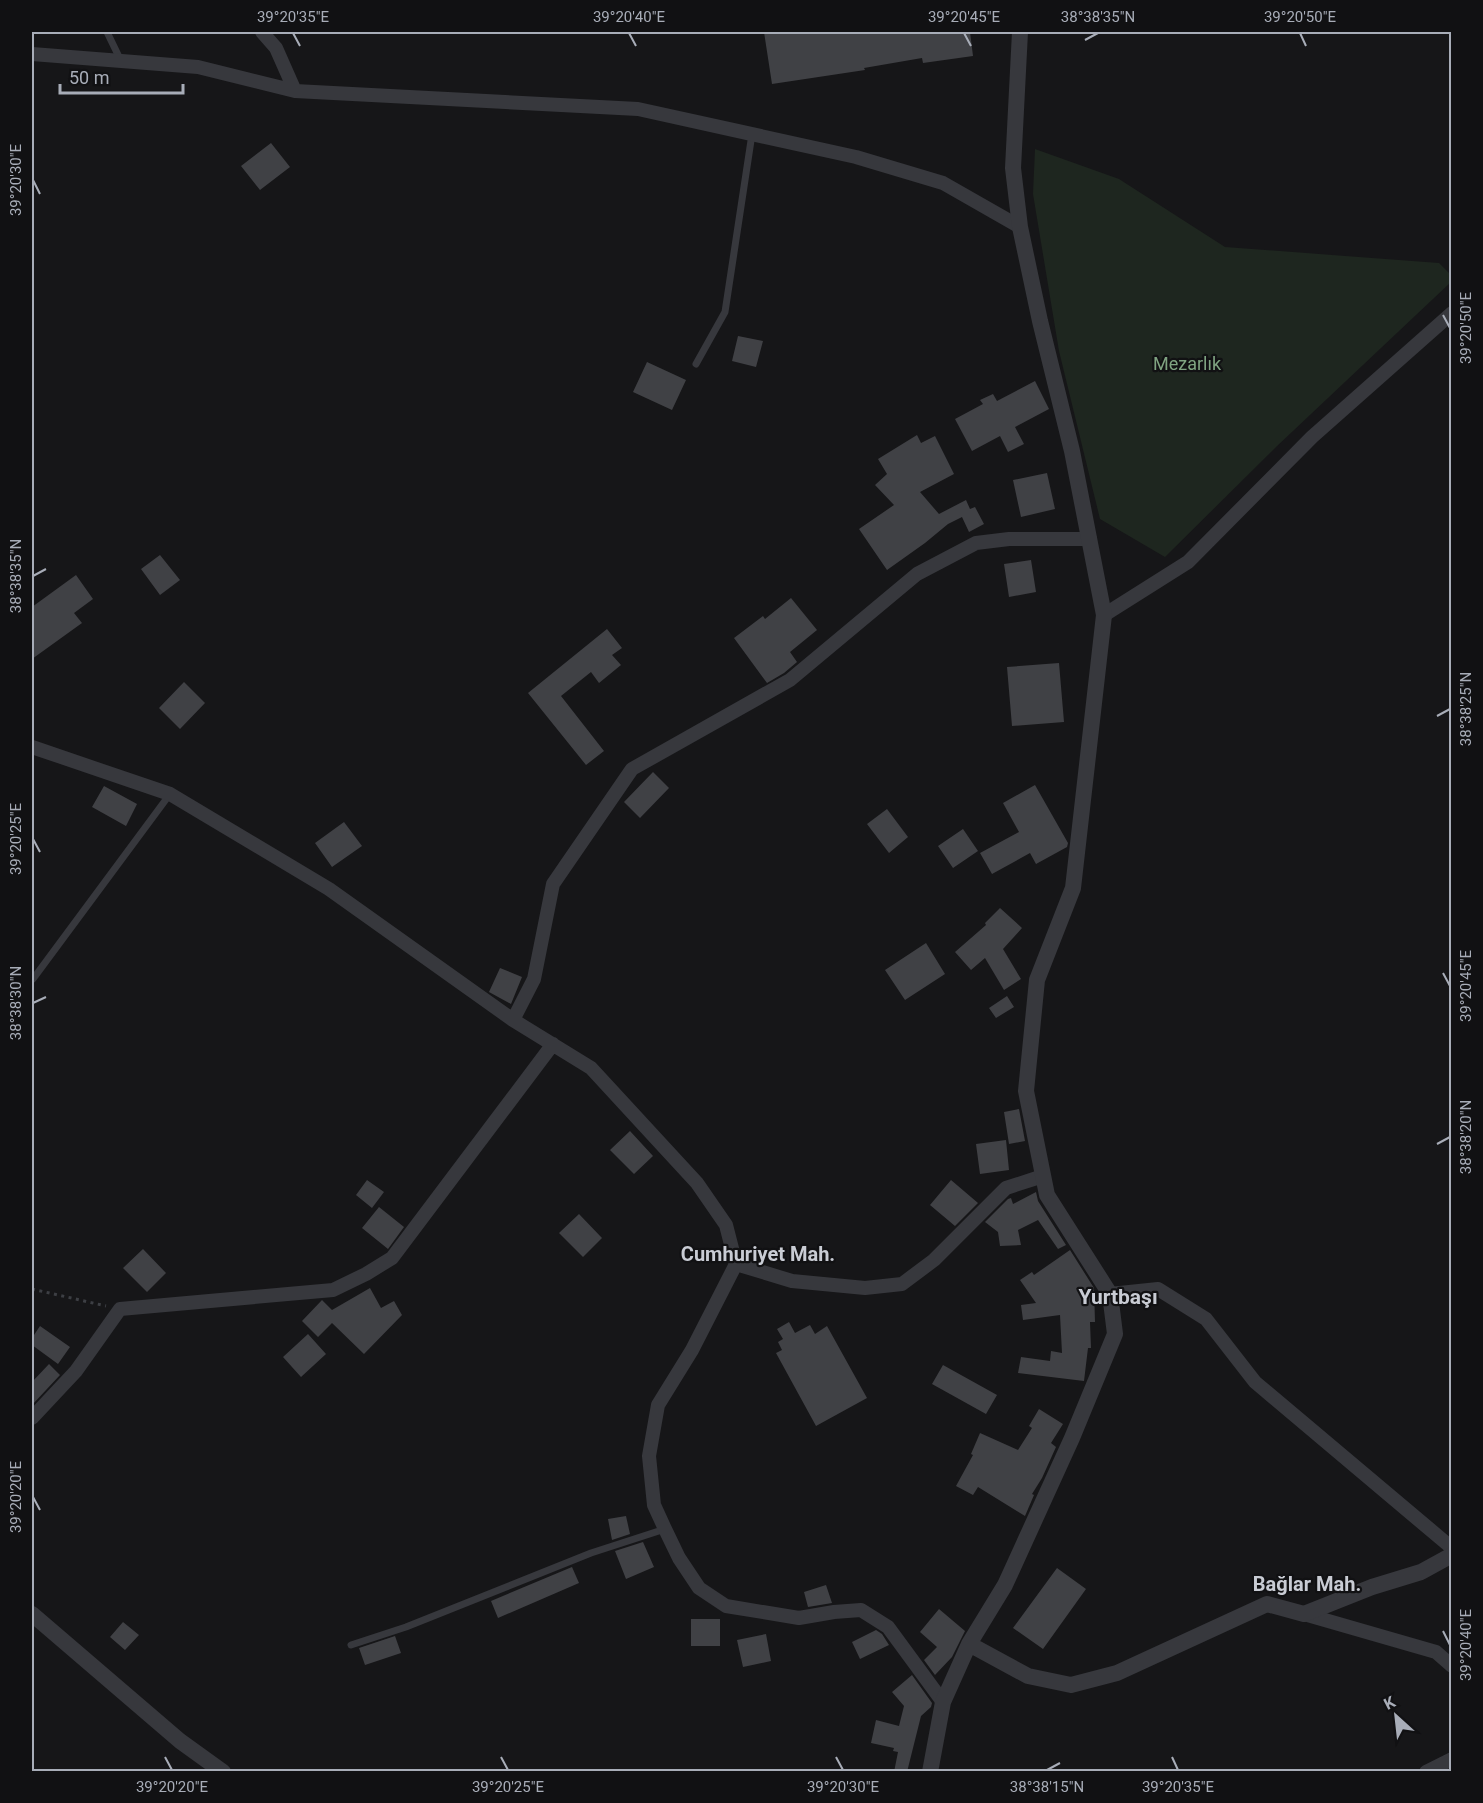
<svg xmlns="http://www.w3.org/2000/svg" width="1483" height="1803" viewBox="0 0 1483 1803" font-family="Roboto,sans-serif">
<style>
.green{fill:#1e261f}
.building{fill:#404145}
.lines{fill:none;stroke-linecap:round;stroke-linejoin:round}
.path{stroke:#3d3f44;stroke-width:3;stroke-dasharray:3 4.5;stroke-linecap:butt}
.service{stroke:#37383d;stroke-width:7}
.minor{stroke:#37383d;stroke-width:14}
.tertiary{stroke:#37383d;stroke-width:16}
.ticks{fill:none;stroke:#a8adb8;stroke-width:2}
.labels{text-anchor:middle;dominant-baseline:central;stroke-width:4.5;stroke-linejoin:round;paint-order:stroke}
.park-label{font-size:18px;fill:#7fa381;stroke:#111113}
.neighbourhood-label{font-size:20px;font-weight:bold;fill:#c9ccd4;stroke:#111113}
.quarter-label{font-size:21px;font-weight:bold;fill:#c9ccd4;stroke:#111113}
.neatline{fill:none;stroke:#a8adb8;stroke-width:2}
.ticks-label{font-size:15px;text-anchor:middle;fill:#a8adb8}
</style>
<rect width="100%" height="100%" fill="#161618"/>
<!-- green -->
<path class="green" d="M1035,149L1119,179L1225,247L1439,263L1451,275V282L1276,447L1165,557L1100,519L1059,351L1033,194Z"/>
<!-- building -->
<path class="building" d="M764,32H970L973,56L923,63L922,58L864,68L865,70L772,84Z
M271,143L290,167L260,190L241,166Z
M738,336L763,341L756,367L732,361Z
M647,362L686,380L672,410L633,392Z
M1035,381L1049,409L1015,427L1024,444L1008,452L1000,436L972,451L955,419L983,404L980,400L993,394L997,401Z
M917,435L921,443L935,436L954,474L920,492L939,514L966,500L970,509L975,507L984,524L969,532L962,517L948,524L925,543L887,570L859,529L894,505L875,485L887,474L878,459Z
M1047,473L1055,509L1021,517L1013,480Z
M160,555L180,580L160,595L141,569Z
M1031,560L1036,592L1009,597L1004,564Z
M76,575L93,599L74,613L82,623L32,659V607Z
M791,598L817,630L790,652L797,662L784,673L767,683L734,638L763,616L765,619Z
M607,629L622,648L612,655L621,665L599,683L591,672L561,696L604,751L586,765L528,693Z
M1059,663L1064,722L1012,726L1007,667Z
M184,682L205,703L180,729L159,708Z
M653,772L669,788L640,818L624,802Z
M1035,785L1068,843L1067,847L1036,864L1030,853L992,874L980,853L1019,832L1003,803Z
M104,786L137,804L126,826L92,807Z
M887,809L908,837L889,853L867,824Z
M344,822L362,846L332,867L315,843Z
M963,829L978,851L953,868L938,846Z
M1000,908L1022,928L1003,949L1021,979L1004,990L985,958L971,970L955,952L986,925L985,923Z
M926,943L945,974L905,1000L885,970Z
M500,968L522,977L511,1004L489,992Z
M1007,996L1014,1007L996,1018L989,1008Z
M1019,1109L1025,1141L1009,1144L1004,1112Z
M630,1131L653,1156L634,1174L610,1150Z
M1006,1140L1009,1170L980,1174L976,1144Z
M367,1180L384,1192L372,1208L356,1195Z
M951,1180L978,1203L955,1226L930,1205Z
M1036,1192L1038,1201L1066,1245L1058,1249L1038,1220L1018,1230L1021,1245L1000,1246L998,1232L985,1222L1008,1199L1011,1198L1013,1204Z
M379,1207L404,1227L388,1249L362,1228Z
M579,1214L602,1238L583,1257L559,1233Z
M143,1249L166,1273L147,1292L123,1268Z
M1070,1250L1094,1288L1095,1322H1090L1091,1348H1088L1084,1381L1018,1373L1021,1357L1050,1361L1051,1351L1062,1353L1060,1315L1023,1320L1021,1305L1036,1303L1020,1280L1032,1272L1034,1275Z
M370,1288L381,1308L394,1301L402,1315L364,1354L332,1323L318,1337L302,1321L322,1300L332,1310Z
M789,1322L795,1333L810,1325L815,1334L827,1326L867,1398L816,1426L776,1353L782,1350L778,1342L783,1339L777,1329Z
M40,1326L70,1347L58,1364L32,1345V1338Z
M308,1334L326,1354L301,1377L283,1357Z
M49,1364L60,1375L32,1405V1382Z
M943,1365L997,1395L986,1414L932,1384Z
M1039,1409L1063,1424L1051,1443L1056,1447L1042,1478L1032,1494L1034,1495L1025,1516L978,1487L973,1495L956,1486L973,1455L971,1454L980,1433L1018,1450L1032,1428L1029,1426Z
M626,1516L630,1534L612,1540L608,1519Z
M643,1542L654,1567L626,1579L615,1551Z
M572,1567L579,1583L498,1618L491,1601Z
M1057,1568L1086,1589L1043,1649L1013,1628Z
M826,1585L832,1603L808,1607L804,1592Z
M939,1609L965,1631L952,1657L935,1675L924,1660L937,1647L920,1632Z
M691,1619H720V1646H691Z
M123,1622L139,1635L125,1650L110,1637Z
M876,1630L882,1634L889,1645L860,1659L852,1642Z
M766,1634L771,1661L743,1667L737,1640Z
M395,1636L401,1653L365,1665L359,1648Z
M912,1675L932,1703L931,1707L921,1716L907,1772H894L898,1752L893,1751L894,1748L871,1743L876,1720L899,1726L904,1706L892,1692Z"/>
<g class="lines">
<!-- path -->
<path class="path" d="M32,1289L106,1306"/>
<!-- service -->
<path class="service" d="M107,32L121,61
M696,364L725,312L752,134
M33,979L170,794
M351,1645L406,1627L591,1553L665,1529"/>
<!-- minor -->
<path class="minor" d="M262,32L276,48L295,91
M32,54L198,67L295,91L638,109L856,157L943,183L1020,227
M1104,615L1188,562L1312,437L1452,313
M32,747L170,794L329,889L513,1020L591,1068L697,1183L726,1225L736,1264L692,1350L658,1405L649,1456L654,1505L665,1529L679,1558L699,1588L726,1606L799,1618L834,1612L861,1610L888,1627L943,1702
M513,1020L534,979L553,884L632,769L790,680L917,574L976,543L1009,539H1090
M736,1264L792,1281L865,1288L902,1284L934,1260L1006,1188L1043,1176
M1110,1294L1158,1289L1206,1319L1255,1382L1452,1548
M32,1418L76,1371L120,1309L333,1290L366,1274L392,1258L553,1044
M1304,1614L1436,1652L1452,1666
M1426,1772L1452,1759"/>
<!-- tertiary -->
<path class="tertiary" d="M32,1614L180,1741L223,1772
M969,1644L1028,1676L1071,1685L1117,1673L1267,1604L1304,1614L1372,1587L1421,1572L1452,1555
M930,1772L943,1702L969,1644L1005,1585L1072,1438L1115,1334L1110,1294L1047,1195L1026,1091L1037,980L1073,888L1104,615L1072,451L1040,321L1020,227L1013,168L1020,32"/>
</g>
<!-- ticks -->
<path class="ticks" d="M293,33L300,46M629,33L636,46M964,33L971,46M1300,33L1306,46M1085,40L1098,33M33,180L40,194M1443,315L1450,328M33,576L46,569M1437,716L1450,709M33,839L40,852M1443,973L1450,986M33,1003L46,997M1437,1144L1450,1137M33,1497L40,1510M1443,1631L1450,1645M165,1757L172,1770M501,1757L508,1770M836,1757L843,1770M1172,1757L1178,1770M1047,1770L1060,1763"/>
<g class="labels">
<!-- park labels -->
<g class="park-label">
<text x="1187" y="363">Mezarlık</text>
</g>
<!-- neighbourhood labels -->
<g class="neighbourhood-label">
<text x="758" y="1254">Cumhuriyet Mah.</text>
<text x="1307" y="1584">Bağlar Mah.</text>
</g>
<!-- quarter labels -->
<g class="quarter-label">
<text x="1118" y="1297">Yurtbaşı</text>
</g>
</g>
<!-- border -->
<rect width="1483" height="1803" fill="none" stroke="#111113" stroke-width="66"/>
<!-- north arrow -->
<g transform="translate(1396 1716) rotate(333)" stroke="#111113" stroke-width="4.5" paint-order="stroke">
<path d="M0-4.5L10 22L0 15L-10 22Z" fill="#a8adb8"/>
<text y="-9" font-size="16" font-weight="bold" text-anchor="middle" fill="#a8adb8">K</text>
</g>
<!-- scale -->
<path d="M60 84v9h123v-9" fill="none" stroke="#a8adb8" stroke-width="3"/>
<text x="69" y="84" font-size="18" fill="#a8adb8" stroke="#111113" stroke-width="4.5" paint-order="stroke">50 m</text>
<rect x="33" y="33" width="1417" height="1737" class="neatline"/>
<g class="ticks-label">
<text x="293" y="22">39°20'35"E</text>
<text x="629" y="22">39°20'40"E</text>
<text x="964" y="22">39°20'45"E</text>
<text x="1098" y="22">38°38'35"N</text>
<text x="1300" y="22">39°20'50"E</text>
<text transform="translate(16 180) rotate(-90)" y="5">39°20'30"E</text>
<text transform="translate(1466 328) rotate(-90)" y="5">39°20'50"E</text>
<text transform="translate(16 576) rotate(-90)" y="5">38°38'35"N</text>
<text transform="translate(1466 709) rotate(-90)" y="5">38°38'25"N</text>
<text transform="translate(16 839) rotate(-90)" y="5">39°20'25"E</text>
<text transform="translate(1466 986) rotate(-90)" y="5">39°20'45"E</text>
<text transform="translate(16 1003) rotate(-90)" y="5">38°38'30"N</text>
<text transform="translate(1466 1137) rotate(-90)" y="5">38°38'20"N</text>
<text transform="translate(16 1497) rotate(-90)" y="5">39°20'20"E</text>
<text transform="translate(1466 1645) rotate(-90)" y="5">39°20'40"E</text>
<text x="172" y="1792">39°20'20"E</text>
<text x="508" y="1792">39°20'25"E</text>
<text x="843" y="1792">39°20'30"E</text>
<text x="1047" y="1792">38°38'15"N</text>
<text x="1178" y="1792">39°20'35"E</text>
</g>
</svg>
